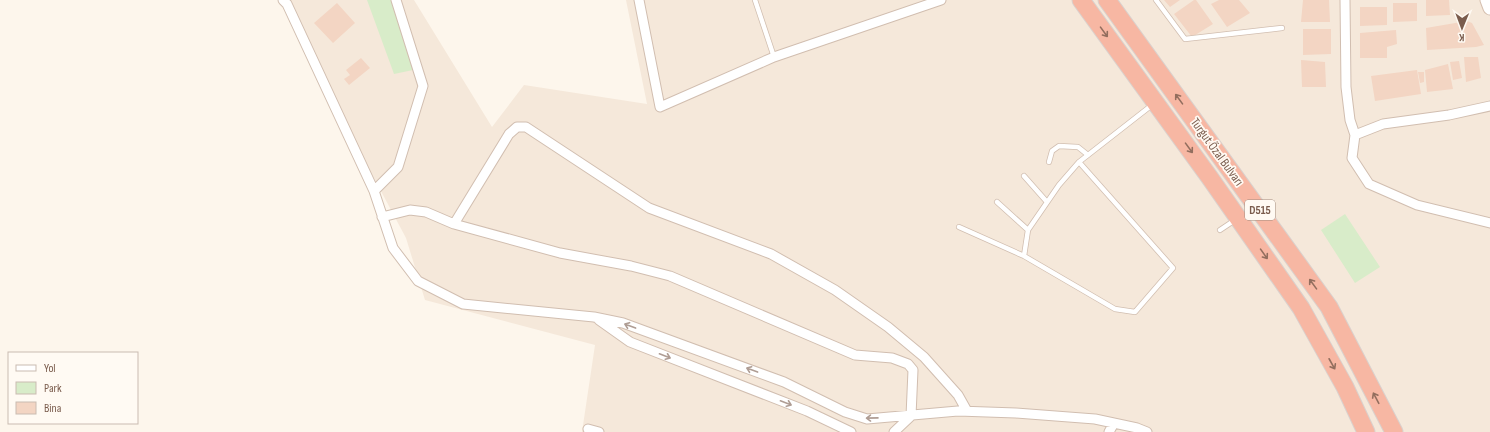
<svg xmlns="http://www.w3.org/2000/svg" width="1490" height="432" viewBox="0 0 1490 432" font-family="'Sofia Sans Condensed',sans-serif">
<style>
.residential{fill:#f5e8da}
.green{fill:#d8ecc9}
.building{fill:#f3d5c3}
.lines{fill:none;stroke-linecap:round;stroke-linejoin:round}
.lane-casing{stroke:#d1beb0;stroke-width:6}
.street-casing{stroke:#d1beb0;stroke-width:11}
.secondary-casing{stroke:#d6c0b0;stroke-width:15}
.highway-casing{stroke:#dad1cd;stroke-width:19}
.lane{stroke:#fff;stroke-width:4.5}
.street{stroke:#fff;stroke-width:9}
.secondary{stroke:#fff;stroke-width:13}
.highway{stroke:#f7b7a3;stroke-width:17}
.oneway{stroke:#936e5e}
.oneway2{stroke:#af9d94}
.labels{text-anchor:middle;dominant-baseline:central;stroke-width:3.5;stroke-linejoin:round;paint-order:stroke}
.shield{fill:#fffaf3;stroke:#a28b7f;stroke-width:1}
.shield-label{font-size:12px;font-weight:bold;fill:#7a5c4d}
.street-label{font-size:13px;fill:#7a5c4d;stroke:#fffaf3}
</style>
<rect width="100%" height="100%" fill="#fdf6ec"/>
<!-- residential -->
<path class="residential" d="M279,0H414L492,127L524,85L647,104L626,0H1490V432H582L595,345L425,300L406,238Z"/>
<!-- green -->
<path class="green" d="M367,0H391L413,70L394,74Z
M1345,214L1380,267L1355,283L1321,230Z"/>
<!-- building -->
<path class="building" d="M1164,0H1180L1170,7Z
M1194,0H1196L1213,24L1192,37L1174,14Z
M1219,0H1239L1250,13L1227,27L1211,4Z
M1303,0H1329L1330,22H1301Z
M1426,0H1449L1450,15L1426,16Z
M337,3L355,23L333,43L314,23Z
M1393,3H1417V21L1393,22Z
M1360,7H1387V25L1360,26Z
M1467,21L1472,23L1484,45L1476,47L1427,50L1426,28Z
M1303,29H1331V54L1303,55Z
M1396,30L1397,44L1387,47V58H1360V33Z
M1464,57H1478L1481,78L1466,82Z
M361,58L370,68L349,85L344,79L350,75L346,70Z
M1301,60L1325,62L1326,87H1302Z
M1459,61L1462,78L1453,80L1450,62Z
M1448,64L1453,89L1427,92L1425,70Z
M1417,70L1421,94L1375,101L1371,76Z
M1418,72H1424V82L1420,83Z"/>
<g class="lines">
<!-- lane casing -->
<g class="lane-casing">
<path id="lane" d="M755,0L774,57
M1156,0L1185,39L1282,28
M1049,162L1052,151L1059,146L1078,147L1088,155
M1024,176L1047,202
M997,202L1028,230
M959,227L1024,256L1115,309L1135,312L1173,268L1079,162
M1220,230L1235,220
M1024,256L1028,230L1059,185L1079,162L1152,105"/>
</g>
<!-- street casing -->
<g class="street-casing">
<path id="street" d="M283,0L287,4L374,191L393,248L418,281L463,304L594,317L623,323L784,382L845,412L867,419L958,411L1016,413L1095,419L1137,428L1147,432
M639,0L660,107L774,57L941,0
M1345,0L1346,87L1350,120L1355,135
M1490,106L1449,115L1383,124L1355,135L1352,158L1369,184L1417,205L1490,223
M374,191L398,167L423,86L396,0
M382,217L410,210L426,212L454,224L560,253L631,266L670,276L855,355L892,358L908,364L913,370L911,416L894,432
M454,224L509,134L517,127H526L649,208L771,254L835,290L888,327L924,357L958,395L967,411
M599,320L630,342L807,411L851,432
M588,429L599,432
M1109,432L1114,423"/>
</g>
<!-- secondary casing -->
<g class="secondary-casing">
<path id="secondary" d="M1487,0L1490,8"/>
</g>
<!-- highway casing -->
<g class="highway-casing">
<path id="highway" d="M1081,0L1210,178L1301,308L1345,387L1366,432
M1107,0L1329,307L1394,432"/>
</g>
<!-- lane -->
<use href="#lane" class="lane"/>
<!-- street -->
<use href="#street" class="street"/>
<!-- secondary -->
<use href="#secondary" class="secondary"/>
<!-- highway -->
<use href="#highway" class="highway"/>
</g>
<!-- one-way arrows -->
<defs><path id="oneway-shaft" d="M-6 0H5M1.5-3L5.5 0L1.5 3" fill="none" stroke-width="1.6" stroke-linecap="round" stroke-linejoin="round"/></defs>
<g class="oneway">
<use href="#oneway-shaft" transform="translate(1104 32) rotate(54)"/>
<use href="#oneway-shaft" transform="translate(1179 99) rotate(-126)"/>
<use href="#oneway-shaft" transform="translate(1189 148) rotate(54)"/>
<use href="#oneway-shaft" transform="translate(1264 254) rotate(55)"/>
<use href="#oneway-shaft" transform="translate(1313 284) rotate(-126)"/>
<use href="#oneway-shaft" transform="translate(1332 364) rotate(61)"/>
<use href="#oneway-shaft" transform="translate(1376 398) rotate(-118)"/>
</g>
<g class="oneway2">
<use href="#oneway-shaft" transform="translate(630 326) rotate(-160)"/>
<use href="#oneway-shaft" transform="translate(665 356) rotate(21)"/>
<use href="#oneway-shaft" transform="translate(752 370) rotate(-160)"/>
<use href="#oneway-shaft" transform="translate(786 403) rotate(21)"/>
<use href="#oneway-shaft" transform="translate(872 418) rotate(179)"/>
</g>
<g class="labels">
<!-- shield labels -->
<rect class="shield" x="1245" y="200" width="30" height="20" rx="3"/>
<g class="shield-label">
<text x="1260" y="210">D515</text>
</g>
<!-- street labels -->
<g class="street-label">
<text transform="translate(1217 152) rotate(54)">Turgut Özal Bulvarı</text>
</g>
</g>
<!-- legend -->
<rect x="8" y="352" width="130" height="72" fill="#fffaf3" stroke="#cabbb1"/>
<rect x="16" y="365" width="20" height="6" fill="#ffffff" stroke="#cabbb1"/>
<text x="44" y="372" font-size="12" fill="#7a5c4d">Yol</text>
<rect x="16" y="382" width="20" height="12" fill="#d8ecc9" stroke="#cabbb1"/>
<text x="44" y="392" font-size="12" fill="#7a5c4d">Park</text>
<rect x="16" y="402" width="20" height="12" fill="#f3d5c3" stroke="#cabbb1"/>
<text x="44" y="412" font-size="12" fill="#7a5c4d">Bina</text>
<!-- north arrow -->
<g transform="translate(1462 28) rotate(181)" stroke="#fffaf3" stroke-width="3" paint-order="stroke">
<path d="M0-3L7 15L0 10L-7 15Z" fill="#7a5c4d"/>
<text y="-6" font-size="11" font-weight="bold" text-anchor="middle" fill="#7a5c4d">K</text>
</g>
</svg>
